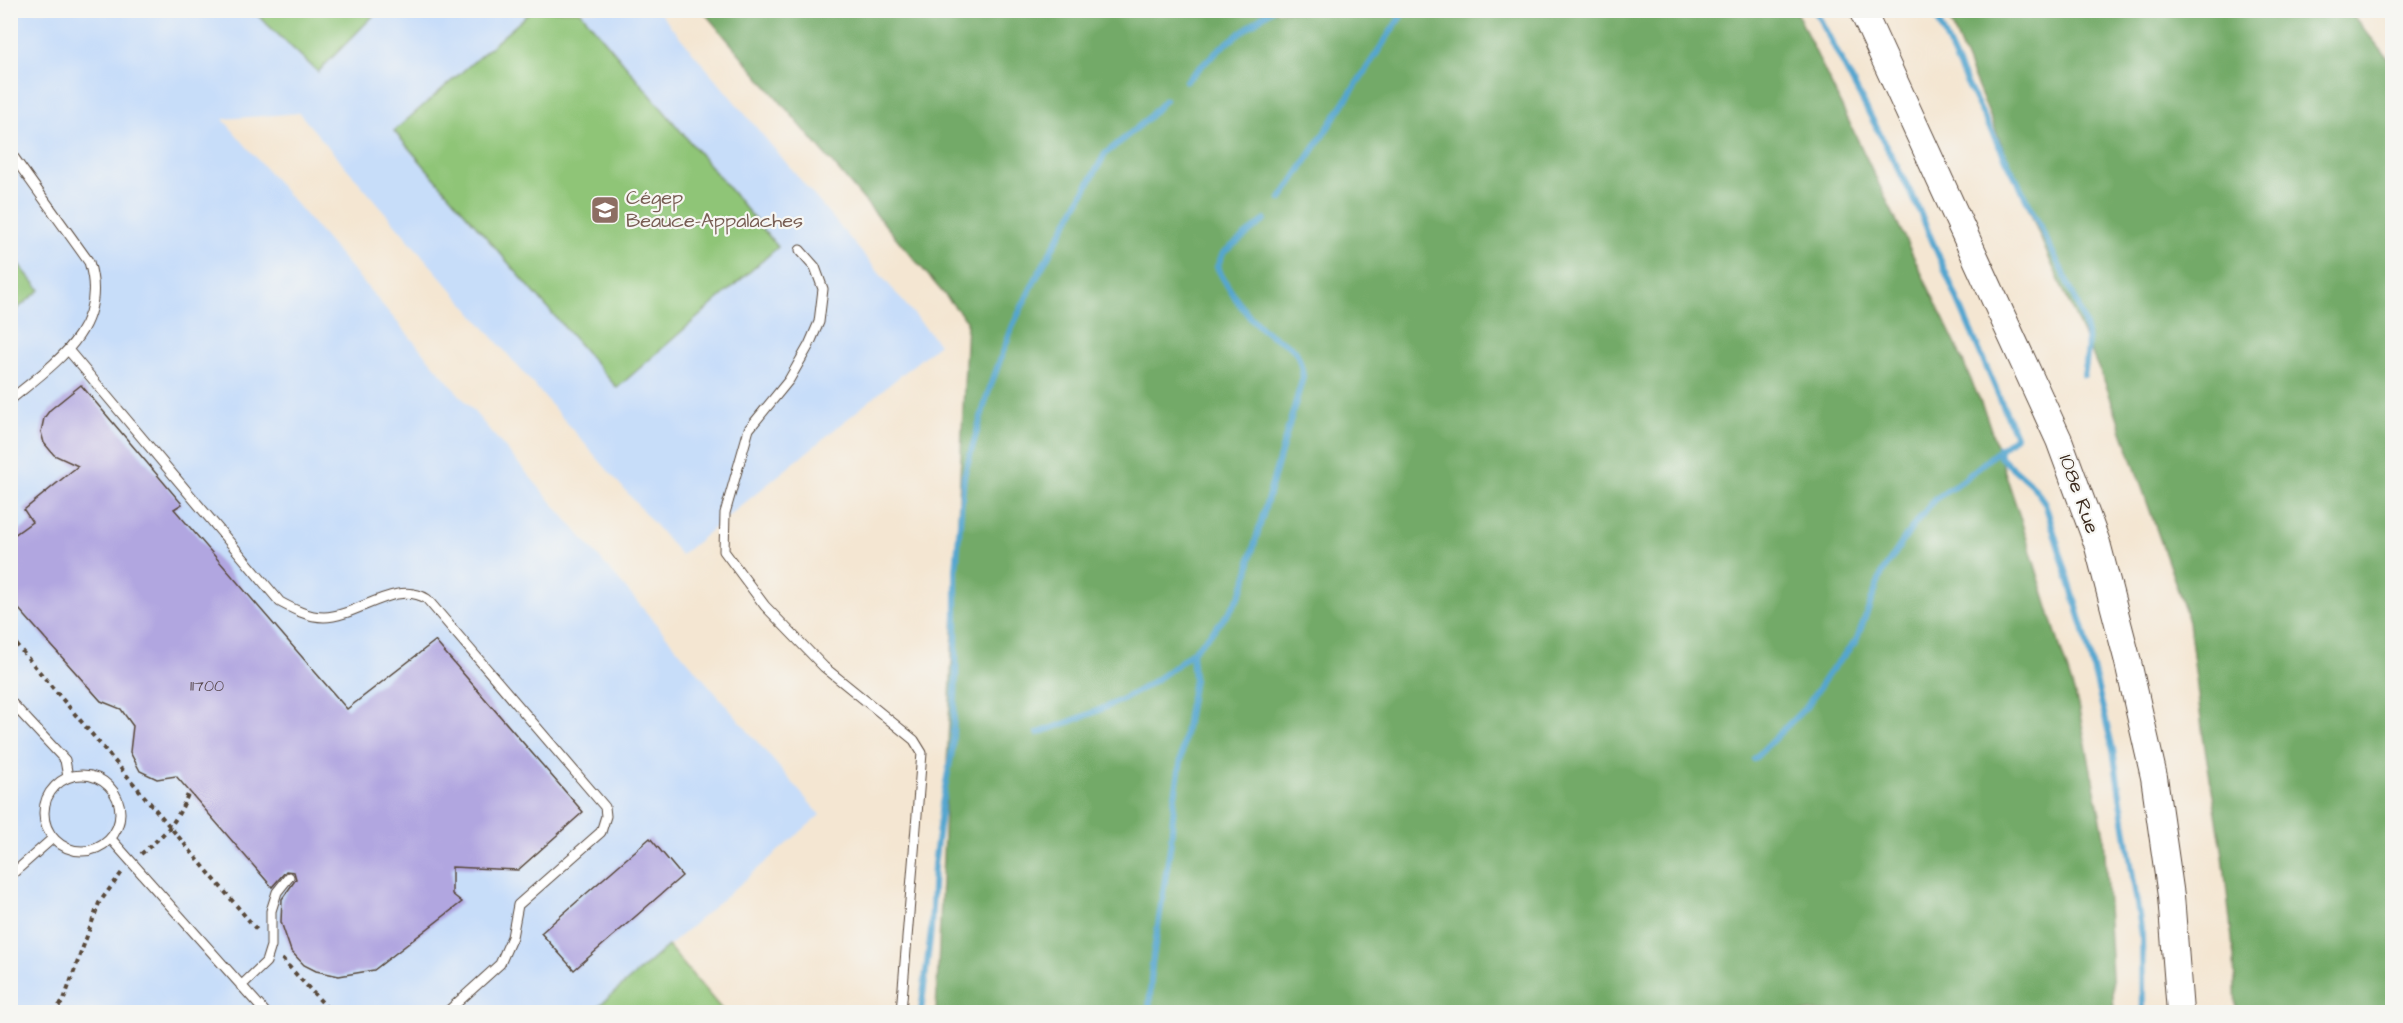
<svg xmlns="http://www.w3.org/2000/svg" width="2403" height="1023" viewBox="0 0 2403 1023" font-family="'Architects Daughter',sans-serif">
<style>
.built{fill:#c7ddf9}
.green{fill:#8fc577;stroke:#65784a;stroke-width:1.5}
.forest{fill:#73aa68;stroke:#576a43;stroke-width:1.5}
.lines{fill:none;stroke-linecap:round;stroke-linejoin:round}
.stream{stroke:#54a6cf;stroke-width:6}
.building{fill:#b1a6e0}
.lane-casing{stroke:#574639;stroke-width:11}
.secondary-casing{stroke:#574639;stroke-width:28}
.path{stroke:#574639;stroke-width:4;stroke-dasharray:4.5 4.5;stroke-linecap:butt}
.lane{stroke:#fff;stroke-width:9}
.secondary{stroke:#fff;stroke-width:26}
.labels{text-anchor:middle;dominant-baseline:central;stroke-width:4.5;stroke-linejoin:round;paint-order:stroke}
.number-label{font-size:16px;fill:#58494e}
.education-label{font-size:20px;fill:#785e54;stroke:#f6f6f2;text-anchor:start}
.street-label{font-size:20px;fill:#3b2a1e;stroke:#f6f6f2}
</style>
<rect width="100%" height="100%" fill="#f6f6f2"/>
<filter id="ink" filterUnits="userSpaceOnUse"><feTurbulence type="fractalNoise" baseFrequency=".0167" numOctaves="2"/><feDisplacementMap in="SourceGraphic" scale="12" xChannelSelector="R" yChannelSelector="G"/><feConvolveMatrix kernelMatrix="1 2 1 2 8 2 1 2 1" color-interpolation-filters="sRGB"/></filter>
<filter id="wash" filterUnits="userSpaceOnUse"><feTurbulence type="fractalNoise" baseFrequency=".008" numOctaves="4" result="noise"/><feDisplacementMap in="SourceGraphic" scale="24" xChannelSelector="R" yChannelSelector="G"/><feGaussianBlur stdDeviation="1.35" result="paint"/><feColorMatrix in="noise" values="0 0 0 0 0 0 0 0 0 0 0 0 0 0 0 0 0 1.4 0 .05"/><feComposite in="paint" operator="in"/></filter>
<g filter="url(#wash)">
<rect width="100%" height="100%" fill="#f4e6d2"/>
<!-- built -->
<path class="built" d="M10,11H658L939,344L681,555L299,113L223,119L820,815L592,1012H11Z"/>
<!-- green -->
<path class="green" d="M253,11H378L318,72Z
M532,11H580L778,247L617,388L394,131Z
M10,254L40,290L11,314H10Z
M668,946L724,1012H592Z"/>
<!-- forest -->
<path class="forest" d="M703,11H1796L1956,345L1986,415L2022,523L2078,705L2104,835L2114,1012H936L967,321Z
M1946,11H2349L2392,63V1012H2236L2234,958L2223,855L2203,736L2189,622L2106,385L2052,265Z"/>
<g class="lines">
<!-- stream -->
<path class="stream" d="M1934,10C1967,92 2012,166 2049,245C2062,271 2076,297 2085,325C2090,342 2087,358 2084,375
M1186,81L1219,49L1271,10
M1281,199L1405,10
M1999,448L2000,457L2033,486L2045,503L2083,627L2113,750L2142,935L2143,1012
M1038,733C1106,710 1163,686 1212,632C1235,607 1247,590 1251,556L1303,377C1298,338 1286,349 1261,328C1242,311 1229,290 1217,267L1223,253L1265,220
M1754,759L1807,706L1828,674L1856,641L1882,573L1911,529L1934,500L1962,481L2016,436L1916,203L1815,10
M921,1012L931,931L934,865L942,804L952,751L956,676V570L964,476L988,393L1013,325L1035,280L1105,154L1144,122L1165,100
M1149,1012L1152,964L1171,842L1174,802L1194,679L1192,653"/>
</g>
<g id="blocks">
<!-- building -->
<path class="building" d="M81,385L182,504L174,509L347,709L435,641L583,812L518,870L452,867V894L462,902L374,970L339,976L316,971L304,965L291,951L281,922L282,899L296,879L294,872L286,871L272,887L176,776L157,779L140,771L130,752L133,726L125,715L121,709L101,701L10,599V538L32,522L24,510L78,466L54,455L44,443L41,432L44,418L50,410Z
M650,838L682,876L574,970L541,933Z"/>
</g>
</g>
<g filter="url(#ink)">
<use href="#blocks" fill-opacity="0" stroke="#574639" stroke-width="1.5"/>
<g class="lines">
<!-- lane casing -->
<g class="lane-casing">
<path id="lane" d="M10,152L89,262C110,328 55,363 10,400
M800,250L815,267L823,289L819,322L809,345L789,380L749,429L725,513L724,551L765,606L824,667L914,740L922,753L901,1012
M69,351L280,602C293,609 308,617 324,617C357,617 396,579 427,599L605,807L606,816L601,832L518,905L512,937L500,964L447,1012
M10,701L65,760L68,777
M44 813a38 38 0 1 1 76 0a38 38 0 1 1-76 0Z
M111,839L265,1012
M10,876L53,838
M241,986L266,962L271,946V911L277,892L289,877"/>
</g>
<!-- secondary casing -->
<g class="secondary-casing">
<path id="secondary" d="M1862,10L2059,440L2097,543L2127,658L2154,777L2171,896L2180,1012"/>
</g>
<!-- path -->
<path class="path" d="M10,637L257,930
M141,854C168,831 175,825 189,792
M282,959L331,1012
M52,1012L63,1002L99,903L123,871"/>
<!-- lane -->
<use href="#lane" class="lane"/>
<!-- secondary -->
<use href="#secondary" class="secondary"/>
</g>
</g>
<!-- icons -->
<defs>
<g id="university-square" transform="scale(1.5)"><rect x="-9" y="-9" width="18" height="18" rx="4" fill="#8d6e63" stroke="#f6f6f2"/><path d="M0-5L7-2L0 1L-7-2ZM-4 1L0 2.5L4 1V4Q0 6-4 4Z" fill="#fff"/></g>
</defs>
<g fill-rule="evenodd">
<use href="#university-square" x="605" y="210"/>
</g>
<g class="labels">
<!-- number labels -->
<g class="number-label">
<text x="207" y="686">11700</text>
</g>
<!-- education labels -->
<g class="education-label">
<text x="626" y="198">Cégep<tspan x="626" dy="23">Beauce-Appalaches</tspan></text>
</g>
<!-- street labels -->
<g class="street-label">
<text transform="translate(2079 494) rotate(70)">108e Rue</text>
</g>
</g>
<!-- margin -->
<rect width="2403" height="1023" fill="none" stroke="#f6f6f2" stroke-width="36"/>
</svg>
